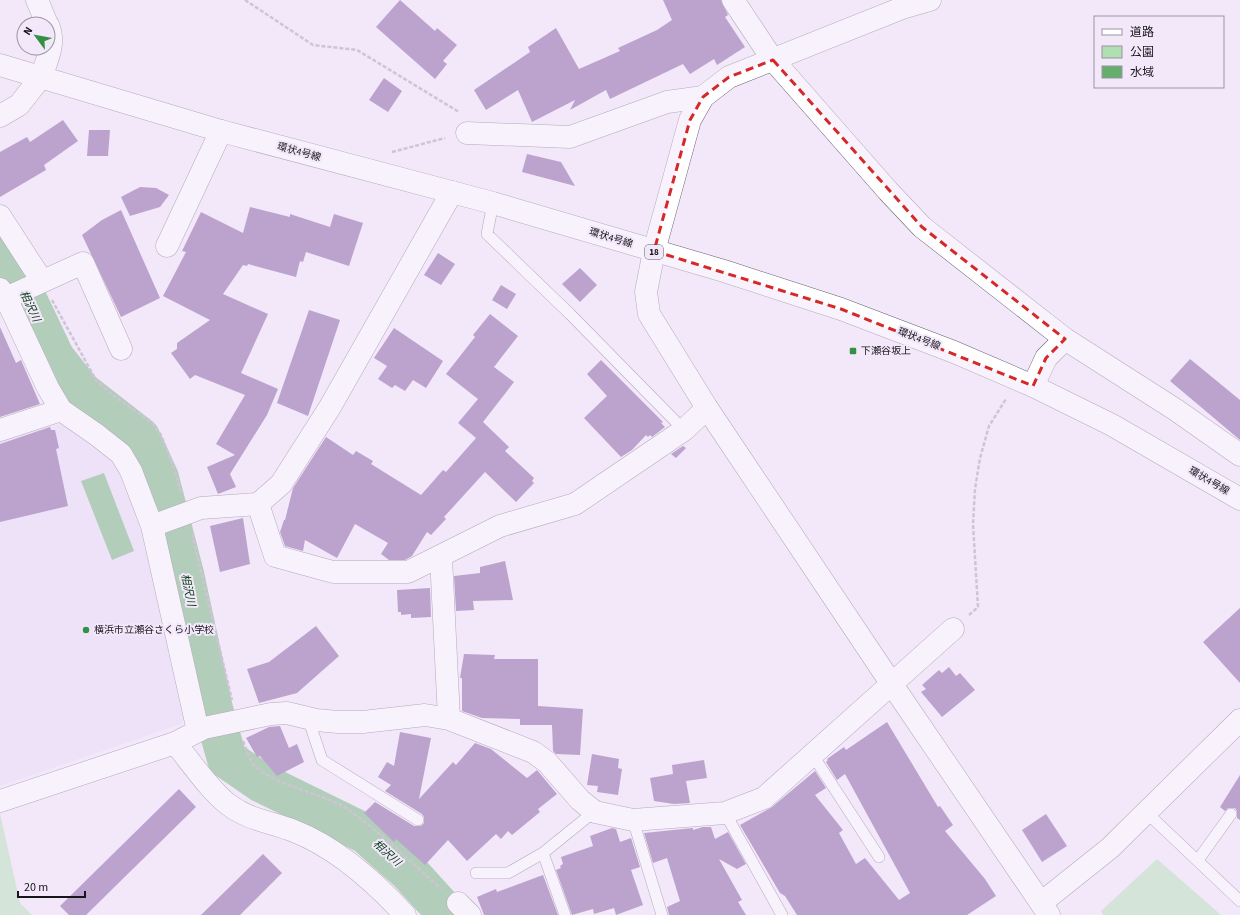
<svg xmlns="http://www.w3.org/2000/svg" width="1240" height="915" viewBox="0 0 1240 915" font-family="'Source Sans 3','Noto Sans JP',sans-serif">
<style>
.built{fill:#e9dcf5}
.green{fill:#b0e0b2}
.water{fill:#65ae6d}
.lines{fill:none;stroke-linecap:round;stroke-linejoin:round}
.river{stroke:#65ae6d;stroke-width:40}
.building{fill:#7b5099}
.lane-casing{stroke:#696070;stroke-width:12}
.street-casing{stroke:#696070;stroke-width:23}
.secondary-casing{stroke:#696070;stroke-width:23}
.primary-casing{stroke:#696070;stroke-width:23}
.path{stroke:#a19aa8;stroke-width:2.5;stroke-dasharray:4 2;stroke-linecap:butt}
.lane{stroke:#fff;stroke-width:11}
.street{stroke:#fff;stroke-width:22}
.secondary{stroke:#fff;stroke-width:22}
.primary{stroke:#fff;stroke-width:22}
.marked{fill:none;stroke:#d62828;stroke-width:3;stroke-dasharray:8 5;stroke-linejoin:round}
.poi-dot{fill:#349143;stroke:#f2e8fa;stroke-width:1.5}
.labels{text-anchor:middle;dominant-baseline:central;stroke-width:4;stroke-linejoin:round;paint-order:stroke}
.shield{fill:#f2e8fa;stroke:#59545d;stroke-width:1}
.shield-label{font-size:9px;font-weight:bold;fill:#17141a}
.street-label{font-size:10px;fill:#17141a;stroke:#f2e8fa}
.poi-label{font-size:10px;fill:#17141a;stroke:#f2e8fa;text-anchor:start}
.water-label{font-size:11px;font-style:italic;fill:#033b10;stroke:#f2e8fa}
</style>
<rect width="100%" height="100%" fill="#f2e8fa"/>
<!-- built -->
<path class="built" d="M63,423L91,439L117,465L154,551L189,710L181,724L0,786V441Z"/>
<!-- green -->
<path class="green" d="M0,813L20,903L32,915H0Z
M1157,859L1220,914V915H1103L1101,911Z"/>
<!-- water -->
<path class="water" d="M104,473L134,551L112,560L81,481Z"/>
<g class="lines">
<!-- river -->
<path class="river" d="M0,250L14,272L55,358L81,391L140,437L159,478L184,574L213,709L227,759L262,783L366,834L409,872L448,915"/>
</g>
<!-- building -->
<path class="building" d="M400,0L435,31L437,28L457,45L443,61L447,64L435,79L376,27Z
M663,0H721L728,15L725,17L745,47L717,65L714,59L690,74L683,64L610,99L606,90L570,110L575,100L532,122L518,90L486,110L474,90L530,52L528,47L556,28L579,69L620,51L618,48L657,30L672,20Z
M384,78L402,91L388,112L369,100Z
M63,120L78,141L44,165L46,170L0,197V152L27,137L30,142Z
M89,130H110L108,156H87Z
M527,154L561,162L575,186L522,172Z
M140,187L156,188L169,195L160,207L130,216L121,197Z
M250,207L290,217V214L330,227L334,214L363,223L349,266L306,252L303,262L300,261L296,277L248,264L247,266L243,265L223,294L268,314L241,373L278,389L267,415L230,474L236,487L218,494L207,467L235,455L216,444L245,395L195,375L190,379L171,353L177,349V343L210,320L163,296L186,252L182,251L201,212L243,233Z
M121,210L160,298L121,317L82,235L102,220Z
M438,253L455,264L441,285L424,275Z
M580,268L597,285L580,302L562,284Z
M501,285L516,294L507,309L492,300Z
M309,310L340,320L308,416L277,403Z
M490,314L518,336L494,367L514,382L483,422L509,447L505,451L534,478L532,481L534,483L516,502L485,472L444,517L446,519L431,535L427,532L412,556L405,560H389L381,554L388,543L355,524L337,558L305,540L303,551L285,546L280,532L284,520H285L293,488L326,437L353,455L356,451L373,461L371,464L421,495L443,470L446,472L476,438L458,423L478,399L446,374L475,337L473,335Z
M0,327L16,363L21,360L40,404L0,417Z
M394,328L443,361L426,388L413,380L405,391L395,385L392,388L378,379L387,366L374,358Z
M1190,359L1240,400V440L1170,381Z
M601,360L663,422L661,423L665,427L652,437L650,435L648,437L646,435L632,450L621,457L584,418L607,396L587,374Z
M50,427L51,430H55L59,448L56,449L68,506L0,522V444Z
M683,446L686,448L676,458L671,454Z
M243,518L250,564L220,572L210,526Z
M505,561L513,600L473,601L474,610L456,611L454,576L480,573V567Z
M430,588L431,617L411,618V614L401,615V612H398L397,590Z
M1240,608V683L1203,642Z
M316,626L339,656L297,693L259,703L247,669L269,662Z
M464,654L495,655L494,659H538V706L583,709L580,755L556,754L553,751L552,725H520V719L482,718L462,711V678H460Z
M949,667L956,676L960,673L975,690L942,717L921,692L926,689L922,685L939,670L942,673Z
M887,722L938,807L940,806L953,825L945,831L985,879L996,896L967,915H797L785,896L780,893L740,825L772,807L815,771L826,788L815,795L843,830L839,833L856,864L865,858L899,900L910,893L845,774L837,780L826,762L828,760L827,759L844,747L846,750Z
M280,726L289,748L297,744L304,762L277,776L260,756L257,757L246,738L269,727Z
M400,732L431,738L419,799L453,762L456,765L475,743L491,749L527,778L537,770L557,794L538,809L540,812L512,835L508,831L501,839L496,834L467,861L448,840L425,865L396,839L394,842L364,813L375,802L414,826H421L424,823V817L422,814L385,791L391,785L378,777L387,762L394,766Z
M592,754L619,759L618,768L622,769L618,795L597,792L598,786L587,785Z
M704,760L707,778L686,781L690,803L674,804L654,801L650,778L673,774L672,765Z
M1240,775V820L1237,818V811L1235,808H1228L1225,811L1220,807Z
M179,789L196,807L86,915H69L60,906Z
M1046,814L1067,846L1042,862L1022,830Z
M703,827H711L715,839L728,832L746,864L737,869L719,859L742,900L738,902L746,915H669L667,907L680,901L667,858L653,863L644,833L693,828V830Z
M612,828L616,829L620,842L631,838L640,867L631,870L643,905L616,915L614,908L594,914L593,909L572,915L556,870L561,868L560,866L563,864L561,857L593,846L590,836Z
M263,854L282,873L240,915H201Z
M543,875L558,915H484L477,897L496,889L497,892Z"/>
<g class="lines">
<!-- lane casing -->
<g class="lane-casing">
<path id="lane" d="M493,203L487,234L570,314L684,430
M308,718L322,760L418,820
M812,754L879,857
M1146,812L1240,901
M725,813L782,915
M633,820L662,915
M543,853L565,915
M1198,860L1231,814
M476,873H508L543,853L595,811"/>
</g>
<!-- street casing -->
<g class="street-casing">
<path id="street" d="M37,0L47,24
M733,0L773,60L888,191L922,227L1065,339L1176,410L1240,455
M41,77C47,60 56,43 48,25
M467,133L570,137L667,102L703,97
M452,192L330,407L281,484L258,504L275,556L333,572H408L500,526L575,504L684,430L707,408
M0,216L42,281
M167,246L221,131
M0,289L6,298L48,388L61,410L97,435L121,454L131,471L152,526L198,731
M6,298L83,263L121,349
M1033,386L1046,358L1065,339
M0,430L61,410
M152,526L201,508L258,504
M441,557L449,719
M175,743C190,761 211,792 229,805C249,820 271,822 294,831C337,848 374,881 405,915
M0,801L175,743L204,728L271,714L287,713L316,720L338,722H363L425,715L449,719L533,752L547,762L580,800L595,812L633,820L725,813L764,798L953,629
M458,903L470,915
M1041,903L1110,848L1240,720"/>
</g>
<!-- secondary casing -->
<g class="secondary-casing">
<path id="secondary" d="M930,0L902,8L729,77L703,97L690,120L654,251L646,292L649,314L707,408L891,683L1049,915
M0,116L19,105L41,77"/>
</g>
<!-- primary casing -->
<g class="primary-casing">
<path id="primary" d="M0,65L221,131L493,203L724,271L841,309L954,352L1033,386L1112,425L1240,499"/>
</g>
<!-- path -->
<path class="path" d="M245,0L313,45L357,50L459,112
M392,152L445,138
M52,300L96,380L111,394L151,422L161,435L173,465L181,492
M192,534L232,700
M969,615L978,607L973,524L975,489L980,458L989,426L1006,399
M243,741C246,748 248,755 251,761C265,784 323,793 346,808C380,832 410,861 441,889"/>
<!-- lane -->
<use href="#lane" class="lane"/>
<!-- street -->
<use href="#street" class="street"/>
<!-- secondary -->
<use href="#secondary" class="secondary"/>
<!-- primary -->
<use href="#primary" class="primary"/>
</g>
<!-- marked area -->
<path d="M0 0H1240V915H0ZM773,60L922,227L1065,339L1046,358L1033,386L841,309L654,251L690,120L703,97L729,77Z" fill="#f2e8fa" fill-opacity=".55" fill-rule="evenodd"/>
<path class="marked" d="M773,60L922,227L1065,339L1046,358L1033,386L841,309L654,251L690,120L703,97L729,77Z"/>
<!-- markers -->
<g class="poi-dot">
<rect x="849" y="347" width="8" height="8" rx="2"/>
<circle cx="86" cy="630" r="4"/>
</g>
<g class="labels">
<!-- shield labels -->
<rect class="shield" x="645" y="245" width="18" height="14" rx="3"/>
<g class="shield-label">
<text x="654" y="252">18</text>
</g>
<!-- street labels -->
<g class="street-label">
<text transform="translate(299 152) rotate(15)">環状4号線</text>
<text transform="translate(611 238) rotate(17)">環状4号線</text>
<text transform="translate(919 339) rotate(21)">環状4号線</text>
<text transform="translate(1209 481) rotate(30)">環状4号線</text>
</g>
<!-- poi labels -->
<g class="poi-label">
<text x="861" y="351">下瀬谷坂上</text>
<text x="94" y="630">横浜市立瀬谷さくら小学校</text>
</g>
<!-- water labels -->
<g class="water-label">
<text transform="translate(30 306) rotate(65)">相沢川</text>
<text transform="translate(188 590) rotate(78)">相沢川</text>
<text transform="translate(387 853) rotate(42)">相沢川</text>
</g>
</g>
<!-- legend -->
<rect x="1094" y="16" width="130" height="72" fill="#f2e8fa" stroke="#9a93a0"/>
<rect x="1102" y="29" width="20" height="6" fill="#ffffff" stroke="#9a93a0"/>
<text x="1130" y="36" font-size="12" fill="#17141a">道路</text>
<rect x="1102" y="46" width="20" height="12" fill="#b0e0b2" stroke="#9a93a0"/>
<text x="1130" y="56" font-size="12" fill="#17141a">公園</text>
<rect x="1102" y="66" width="20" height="12" fill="#65ae6d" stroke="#9a93a0"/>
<text x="1130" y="76" font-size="12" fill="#17141a">水域</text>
<!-- north arrow -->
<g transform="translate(36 36) rotate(302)"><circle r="19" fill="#f2e8fa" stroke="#9a93a0"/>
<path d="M0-3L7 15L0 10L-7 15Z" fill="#349143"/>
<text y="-6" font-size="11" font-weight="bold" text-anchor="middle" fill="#17141a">N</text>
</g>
<!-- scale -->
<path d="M18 891v6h67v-6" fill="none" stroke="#17141a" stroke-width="2"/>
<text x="24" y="891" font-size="12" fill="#17141a" stroke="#f2e8fa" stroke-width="3" paint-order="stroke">20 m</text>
</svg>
